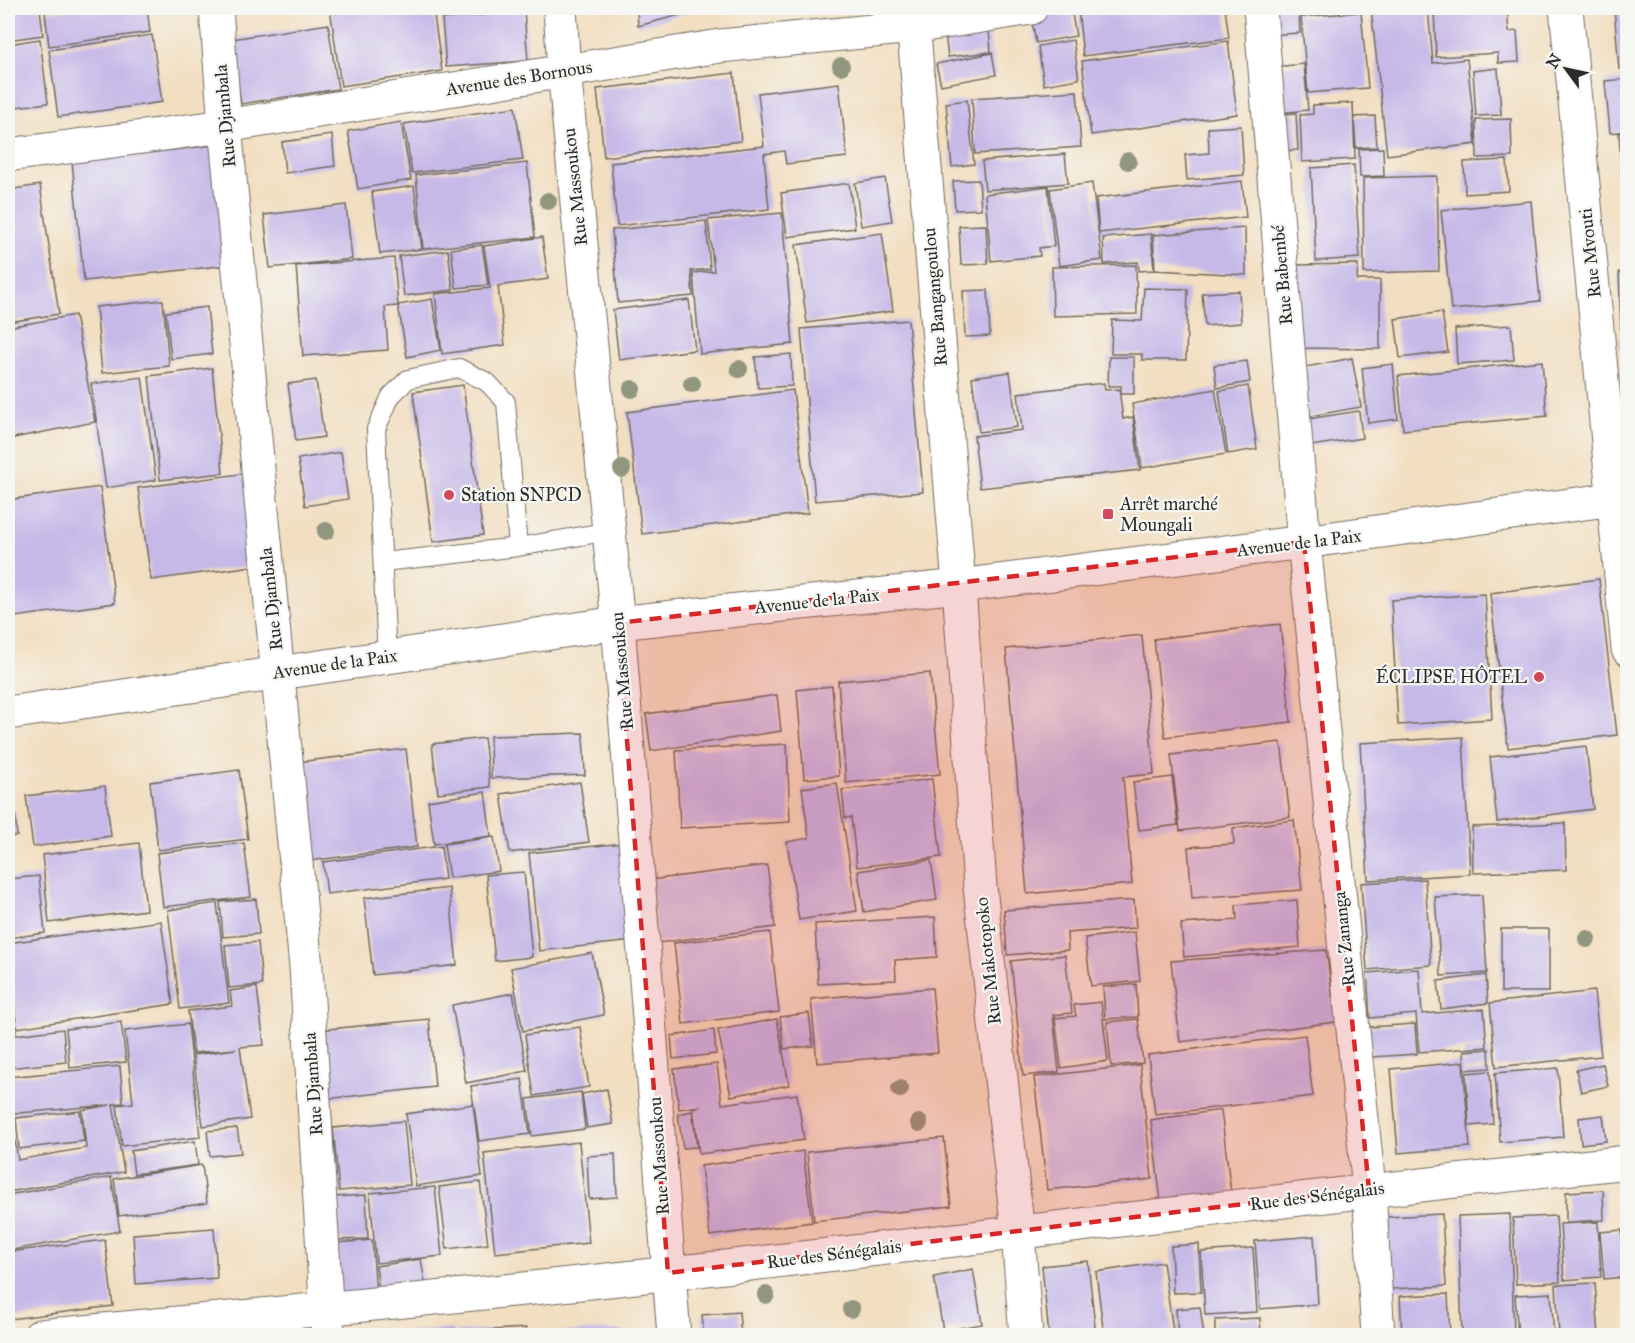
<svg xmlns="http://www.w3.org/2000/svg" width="1635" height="1343" viewBox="0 0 1635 1343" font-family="'IM FELL Great Primer',serif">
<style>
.building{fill:#c6b9e8}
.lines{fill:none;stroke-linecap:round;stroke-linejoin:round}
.lane-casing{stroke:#716a5f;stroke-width:20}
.street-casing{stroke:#716a5f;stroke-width:35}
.secondary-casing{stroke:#716a5f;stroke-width:35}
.lane{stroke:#fff;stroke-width:18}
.street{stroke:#fff;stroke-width:33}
.secondary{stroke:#fff;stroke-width:33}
.tree{fill:#91967e}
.marked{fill:#d62828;fill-opacity:0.2;stroke:#d62828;stroke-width:4.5;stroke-dasharray:12 8;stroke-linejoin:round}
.poi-dot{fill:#d1495b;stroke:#f6f6f2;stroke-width:2}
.labels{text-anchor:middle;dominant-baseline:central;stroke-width:4.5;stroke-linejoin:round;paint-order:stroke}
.street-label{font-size:18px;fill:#2b2b2b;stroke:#f6f6f2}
.poi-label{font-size:18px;fill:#2b2b2b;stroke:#f6f6f2;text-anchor:start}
</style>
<rect width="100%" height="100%" fill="#f6f6f2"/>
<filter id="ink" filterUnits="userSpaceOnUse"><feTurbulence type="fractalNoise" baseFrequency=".0167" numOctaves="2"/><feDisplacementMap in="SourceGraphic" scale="12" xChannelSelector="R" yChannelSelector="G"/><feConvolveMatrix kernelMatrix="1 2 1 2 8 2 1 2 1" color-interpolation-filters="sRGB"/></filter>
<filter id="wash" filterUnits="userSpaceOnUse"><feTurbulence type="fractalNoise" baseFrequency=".008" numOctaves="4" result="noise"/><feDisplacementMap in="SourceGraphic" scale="24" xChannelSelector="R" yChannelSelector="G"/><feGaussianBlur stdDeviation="1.35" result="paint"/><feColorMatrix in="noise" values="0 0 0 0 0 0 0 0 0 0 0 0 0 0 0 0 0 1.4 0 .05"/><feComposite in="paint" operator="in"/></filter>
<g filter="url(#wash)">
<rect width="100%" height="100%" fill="#f2dec0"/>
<g id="blocks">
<!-- building -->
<path class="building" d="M8,8H40L43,35L8,40Z
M78,8H147L150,32L49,46L45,12Z
M330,8H433L442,71L341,86Z
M441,8H480V9L441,13Z
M637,8H706L638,26Z
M1092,8H1225L1229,38L1083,56L1078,9Z
M1265,8H1358V10L1299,14L1300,33L1266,35Z
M1371,8H1422V10L1428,9L1433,63L1467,59L1476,144L1387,155Z
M1434,8H1507L1509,32L1517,31L1519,62L1498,63V53L1436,57Z
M1614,8H1628V68L1619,69Z
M1071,9L1076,36L1036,43L1031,15Z
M524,11L528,61L446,67L442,19Z
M1361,12L1368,88L1308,93L1301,17Z
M328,24L338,89L241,104L232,39Z
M989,30L991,52L948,57L945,34Z
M152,35L162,102L58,117L49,50Z
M40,39L48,103L8,108V44Z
M1073,40L1079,79L1044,85L1038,46Z
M1228,41L1237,114L1091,135L1082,61Z
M992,53L996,75L941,85L936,64Z
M1304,64L1308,110L1278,113L1274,67Z
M1498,68L1501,115L1476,116L1473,71Z
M734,73L741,141L604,157L597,89Z
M1628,79V131L1610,133L1605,81Z
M839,83L847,157L786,164L784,151L764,154L769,209L617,226L611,163L764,146L758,93Z
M1077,91L1081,147L975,154L972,98Z
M967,100L974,164L952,167L946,103Z
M1353,103L1355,159L1302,162L1300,115L1313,114V105Z
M515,107L523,160L412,173L404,124Z
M1296,113L1298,150L1275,151L1273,115Z
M1375,116L1377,147L1356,148L1354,117Z
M1511,119L1512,157L1477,158L1476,120Z
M401,122L411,180L358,189L348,131Z
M1241,126L1244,175L1187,180L1185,155L1209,153L1208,128Z
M1619,133H1628V246H1626Z
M332,135L335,166L285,173L282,142Z
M215,145L228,265L84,281L72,162Z
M1383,148L1384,176L1360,177L1359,149Z
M1065,154L1068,183L985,190L982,161Z
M1507,160L1509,191L1465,194L1464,162Z
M527,163L535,237L423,249L416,175Z
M1354,165L1360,258L1316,261L1311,168Z
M1437,176L1439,271L1364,273L1363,178Z
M885,178L892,221L861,226L855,183Z
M979,180L981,209L955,210L953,181Z
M1242,181L1246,217L1099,233L1096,198Z
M849,183L855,228L787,237L781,193Z
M1092,183L1102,260L1059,266L1050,189Z
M40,185L59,314L8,322V190Z
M414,186L422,249L380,254L372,192Z
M1048,186L1054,246L1039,248L1040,256L991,261L985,194Z
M1531,201L1540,301L1451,310L1441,210Z
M346,205L352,259L270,268L264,215Z
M782,213L793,344L700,354L693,273L714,271L708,220Z
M706,221L710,269L691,271L693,296L618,303L612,230Z
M986,225L988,264L961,265L959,226Z
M1245,228L1246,275L1155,270L1153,235Z
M882,233L893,311L807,323L796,245Z
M1151,234L1154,270L1139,271L1138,262L1104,264L1103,238Z
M542,237L548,279L498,286L505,345L442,354L435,294L490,288L484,246Z
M482,245L488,285L456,288L451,249Z
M448,250L453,290L404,296L399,256Z
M394,258L398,306L385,307L388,350L303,356L296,266Z
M1358,264L1357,280H1380V349L1294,348V265Z
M1136,265L1137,314L1053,316L1052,267Z
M1619,272H1628V329H1621Z
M1144,288L1188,289L1186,360H1142V354H1111L1112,320L1142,321Z
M988,290L990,336L965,337L963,291Z
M1239,291L1241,323L1205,326L1202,293Z
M432,299L441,350L407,357L398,305Z
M163,300L169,366L102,373L96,307Z
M689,300L695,350L619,360L613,310Z
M207,307L212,354L171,359L166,312Z
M1442,312L1448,352L1400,358L1395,319Z
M75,315L95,422L8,439V327Z
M908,320L923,492L815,501L801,329Z
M1511,325L1514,360L1457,364L1455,329Z
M1628,340V405H1626L1620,341Z
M791,354L792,386L758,388L755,357Z
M1109,357H1134V394H1121V386H1108Z
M1352,358L1361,407L1305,417L1296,369Z
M1247,361L1250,382L1217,388L1214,365Z
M1542,361L1547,416L1403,430L1398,376Z
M1393,364L1398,419L1368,423L1362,368Z
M212,368L223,473L160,480L149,376Z
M1010,372L1017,427L979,432L972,377Z
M142,377L156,480L106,488L91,384Z
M316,380L324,437L296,441L288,384Z
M1104,383L1105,390L1119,389L1123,419L1133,417L1140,470L980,488L974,436L1022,430L1018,393Z
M463,385L483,535L433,542L413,392Z
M1248,386L1257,449L1228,454L1219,391Z
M1215,389L1226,454L1142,468L1132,404Z
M793,390L808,513L642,534L627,412Z
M1359,411L1362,438L1311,446L1307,419Z
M341,452L348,499L305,506L298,459Z
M247,473L260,565L151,580L138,488Z
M100,487L115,603L8,618V500Z
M1599,579L1617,735L1508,748L1490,593Z
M1485,594L1492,719L1398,725L1391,600Z
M1280,624L1291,722L1165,737L1154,639Z
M1142,635L1154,774L1123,777L1132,884L1027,894L1006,649Z
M930,673L940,774L846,783L838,681Z
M832,686L839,776L804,779L797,690Z
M777,695L781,731L651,751L646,714Z
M583,733L585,775L491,778L490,736Z
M1463,737L1470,874L1368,880L1360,743Z
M484,738L490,787L438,793L432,744Z
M1281,742L1290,817L1180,831L1171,755Z
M787,744L790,822L680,828L676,750Z
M1586,746L1593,809L1497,822L1490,757Z
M406,749L417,847L309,861L298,762Z
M239,770L248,839L158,850L150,782Z
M1172,777L1178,825L1139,830L1133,782Z
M932,779L941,857L857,867L851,817L845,818L842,790Z
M580,782L589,842L510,853L501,794Z
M837,783L857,911L799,920L787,842L809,838L802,788Z
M105,786L111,836L33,847L26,796Z
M485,792L491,836L434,844L428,801Z
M15,811L17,836L8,837V812Z
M1294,820L1302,890L1192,898L1188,847L1234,844L1233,828Z
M1565,823L1566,870L1473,873L1472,827Z
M494,837L499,871L449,878L444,844Z
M139,843L146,910L49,923L42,855Z
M244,843L251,897L163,907L157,853Z
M624,843L633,941L539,951L529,853Z
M441,846L445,879L327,894L323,862Z
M931,860L937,900L864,912L858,871Z
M767,865L775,927L658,943L650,880Z
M524,872L532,957L495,961L486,875Z
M39,876L45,933L8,938V879Z
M1425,879L1431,965L1367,970L1361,883Z
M449,888L457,965L373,975L364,898Z
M1482,895L1487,973L1441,976L1435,897Z
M256,899L259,934L223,937L220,902Z
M1134,900L1136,928L1067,933L1068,950L1007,955L1004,910Z
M1297,900L1300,947L1184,957L1181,924L1237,920L1236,905Z
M217,903L229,1003L180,1009L168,910Z
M935,917L937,957L895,960L896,980L818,984L815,924Z
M161,921L173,1004L17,1028L8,963V943Z
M1501,929H1549V992H1501Z
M770,932L779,1012L683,1024L674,943Z
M1135,932L1140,981L1091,986L1085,938Z
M258,942L262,985L229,988L225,945Z
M1326,950L1336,1022L1180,1042L1171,961Z
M592,953L604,1015L523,1031L511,968Z
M1065,955L1072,1013L1053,1015L1059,1072L1023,1076L1011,961Z
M1419,969L1422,1014L1484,1009L1487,1047L1419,1052L1416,1014L1370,1018L1367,973Z
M1486,975L1488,1003L1441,1009L1438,981Z
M1136,984L1138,1017L1105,1019L1103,987Z
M8,987L16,1032L8,1033Z
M257,987L264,1045L240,1047L250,1119L203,1126L193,1055L236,1049L193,1053L188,1011L232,1006L230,991Z
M932,988L938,1053L817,1063L811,999Z
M1594,991L1601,1056L1496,1067L1490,1003Z
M513,993L527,1071L466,1083L452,1005Z
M1101,1002L1108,1061L1061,1068L1055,1018L1076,1016L1074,1005Z
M809,1013L813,1046L784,1049L780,1017Z
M429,1019L435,1087L326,1099L319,1030Z
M777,1019L789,1085L731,1096L718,1030Z
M1138,1019L1143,1063L1111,1066L1107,1022Z
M121,1022L126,1062L70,1068L66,1029Z
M188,1024L200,1137L122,1146L117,1105L133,1103L125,1031Z
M1415,1024L1417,1054L1372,1057L1369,1027Z
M580,1027L589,1087L534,1096L525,1035Z
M63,1029L66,1062L8,1068V1036Z
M714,1030L716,1054L673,1059L671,1036Z
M1305,1035L1313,1096L1155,1115L1148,1055Z
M1489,1049L1490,1068L1465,1070L1464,1051Z
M1463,1062L1470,1147L1398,1153L1391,1069Z
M717,1064L722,1104L797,1094L804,1140L699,1154L693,1108L701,1106L679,1109L674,1069Z
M1603,1064L1608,1086L1581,1092L1576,1070Z
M1140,1065L1152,1179L1047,1190L1034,1077Z
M120,1066L123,1103L113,1104L124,1172L8,1192V1141L15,1140L18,1160L86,1148L82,1110L110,1105L8,1114V1077Z
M1558,1068L1563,1137L1500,1142L1495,1073Z
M1490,1071L1493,1124L1469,1126L1466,1073Z
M522,1079L530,1134L479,1141L471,1086Z
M607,1089L613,1124L587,1128L582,1094Z
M581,1092L585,1129L532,1136L527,1099Z
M473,1104L482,1176L416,1186L406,1114Z
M1221,1110L1231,1193L1161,1202L1151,1120Z
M80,1111L84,1141L19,1149L16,1118Z
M692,1111L697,1147L683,1148L678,1114Z
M1603,1115L1606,1141L1581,1144L1579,1118Z
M404,1121L410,1185L339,1191L333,1128Z
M237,1128L241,1153L210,1156L207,1131Z
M944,1138L951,1206L814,1221L807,1152Z
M195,1141L198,1165L134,1174L131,1151Z
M579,1142L589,1243L495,1253L484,1153Z
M803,1151L812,1222L710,1236L701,1166Z
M615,1154L617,1197L589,1199L587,1156Z
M202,1165L207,1203L119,1216L114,1179Z
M111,1177L120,1231L12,1250L8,1223V1195Z
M480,1182L488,1244L447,1249L439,1187Z
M435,1187L442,1256L376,1263L370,1193Z
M1603,1190L1604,1220L1566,1222V1192Z
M366,1195L368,1239L337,1240L335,1197Z
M1442,1214L1446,1286L1391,1289L1387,1217Z
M1510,1214L1514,1336H1462L1458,1216Z
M1556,1216L1560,1282L1516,1284L1513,1218Z
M1598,1222L1601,1277L1564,1280L1560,1224Z
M214,1228L217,1278L136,1284L133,1234Z
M1622,1230L1625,1277L1604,1279L1600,1232Z
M1314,1236L1318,1304L1260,1309L1255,1241Z
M105,1240L113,1306L10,1319L8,1296V1252Z
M372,1240L376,1293L341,1296L337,1243Z
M1199,1244L1201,1292L1173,1293L1171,1246Z
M1253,1248L1257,1312L1205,1315L1201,1252Z
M421,1259L425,1283L379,1289L376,1266Z
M1088,1261L1096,1336H1049L1042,1266Z
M1163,1262L1173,1331L1144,1336H1104L1096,1272Z
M973,1269L982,1324L943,1331L934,1277Z
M1595,1283L1599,1336H1559L1556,1285Z
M1551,1293L1554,1336H1518L1515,1295Z
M1448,1294L1450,1336H1402L1400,1296Z
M1200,1307L1204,1336H1178L1176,1309Z
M739,1312L741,1336H704L702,1315Z
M1260,1318L1261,1336H1215V1320Z
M526,1328L527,1336H457V1332Z
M454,1329V1336H354V1334Z
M620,1330V1336H530V1333Z"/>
</g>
</g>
<g filter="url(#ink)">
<use href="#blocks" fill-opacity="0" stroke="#716a5f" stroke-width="1.5"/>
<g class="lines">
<!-- lane casing -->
<g class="lane-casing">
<path id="lane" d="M383,562L518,547L610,531
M387,657L376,429L391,396L408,379L459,368L487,382L506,402L518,547"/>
</g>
<!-- street casing -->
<g class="street-casing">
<path id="street" d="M216,8L225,126L306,967L328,1336
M560,8L564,70L618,623L674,1336
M912,8L959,586L980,887L1018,1233L1026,1336
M1260,8L1304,542L1369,1189L1378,1336
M1566,8L1628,649
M8,155L225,126L720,46L913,27L1031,8
M40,1336C250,1316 461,1297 671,1273C990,1237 1308,1196 1628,1162"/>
</g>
<!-- secondary casing -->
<g class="secondary-casing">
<path id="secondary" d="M8,713L618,623L959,586L1304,542L1628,497"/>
</g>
<!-- lane -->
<use href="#lane" class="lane"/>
<!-- street -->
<use href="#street" class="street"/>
<!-- secondary -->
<use href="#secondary" class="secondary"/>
</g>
<!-- trees -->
<g class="tree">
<circle cx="841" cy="66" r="9"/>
<circle cx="1128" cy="161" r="9"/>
<circle cx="548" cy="201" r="9"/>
<circle cx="739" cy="369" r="9"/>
<circle cx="692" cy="384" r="9"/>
<circle cx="632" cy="389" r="9"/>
<circle cx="622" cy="469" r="9"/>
<circle cx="326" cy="531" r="9"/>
<circle cx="1587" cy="939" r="9"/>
<circle cx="900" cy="1089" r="9"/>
<circle cx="919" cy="1123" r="9"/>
<circle cx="766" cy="1295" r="9"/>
<circle cx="851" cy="1309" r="9"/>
</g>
</g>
<!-- marked area -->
<path class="marked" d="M1304,542L1369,1189L668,1273L618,623Z"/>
<!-- markers -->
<g class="poi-dot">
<circle cx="449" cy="495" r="6"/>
<rect x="1102" y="508" width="12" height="12" rx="3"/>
<circle cx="1539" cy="677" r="6"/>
</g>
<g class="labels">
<!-- street labels -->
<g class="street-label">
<text transform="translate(519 78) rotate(-9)">Avenue des Bornous</text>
<text transform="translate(225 116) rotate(-95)">Rue Djambala</text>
<text transform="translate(575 187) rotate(-96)">Rue Massoukou</text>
<text transform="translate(1590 253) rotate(-96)">Rue Mvouti</text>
<text transform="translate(1282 275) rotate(-95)">Rue Babembé</text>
<text transform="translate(935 297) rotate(-95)">Rue Bangangoulou</text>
<text transform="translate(1299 543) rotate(-7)">Avenue de la Paix</text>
<text transform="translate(271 599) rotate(-96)">Rue Djambala</text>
<text transform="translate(817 601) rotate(-6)">Avenue de la Paix</text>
<text transform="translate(335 664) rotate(-8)">Avenue de la Paix</text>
<text transform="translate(622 671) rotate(-95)">Rue Massoukou</text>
<text transform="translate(1344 939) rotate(-96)">Rue Zananga</text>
<text transform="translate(988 961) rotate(-96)">Rue Makotopoko</text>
<text transform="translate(313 1084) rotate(-94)">Rue Djambala</text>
<text transform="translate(659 1156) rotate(-94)">Rue Massoukou</text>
<text transform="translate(1317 1196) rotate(-7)">Rue des Sénégalais</text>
<text transform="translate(834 1254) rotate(-7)">Rue des Sénégalais</text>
</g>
<!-- poi labels -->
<g class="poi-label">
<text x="461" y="495">Station SNPCD</text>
<text x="1120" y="504">Arrêt marché<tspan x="1120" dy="21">Moungali</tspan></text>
<text x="1527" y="677" text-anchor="end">ÉCLIPSE HÔTEL</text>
</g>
</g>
<!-- margin -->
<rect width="1635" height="1343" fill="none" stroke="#f6f6f2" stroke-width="30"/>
<!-- north arrow -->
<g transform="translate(1566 69) rotate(303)" stroke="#f6f6f2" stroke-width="4.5" paint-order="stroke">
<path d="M0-4.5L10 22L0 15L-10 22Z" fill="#2b2b2b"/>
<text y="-9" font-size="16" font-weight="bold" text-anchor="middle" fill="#2b2b2b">N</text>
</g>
</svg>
